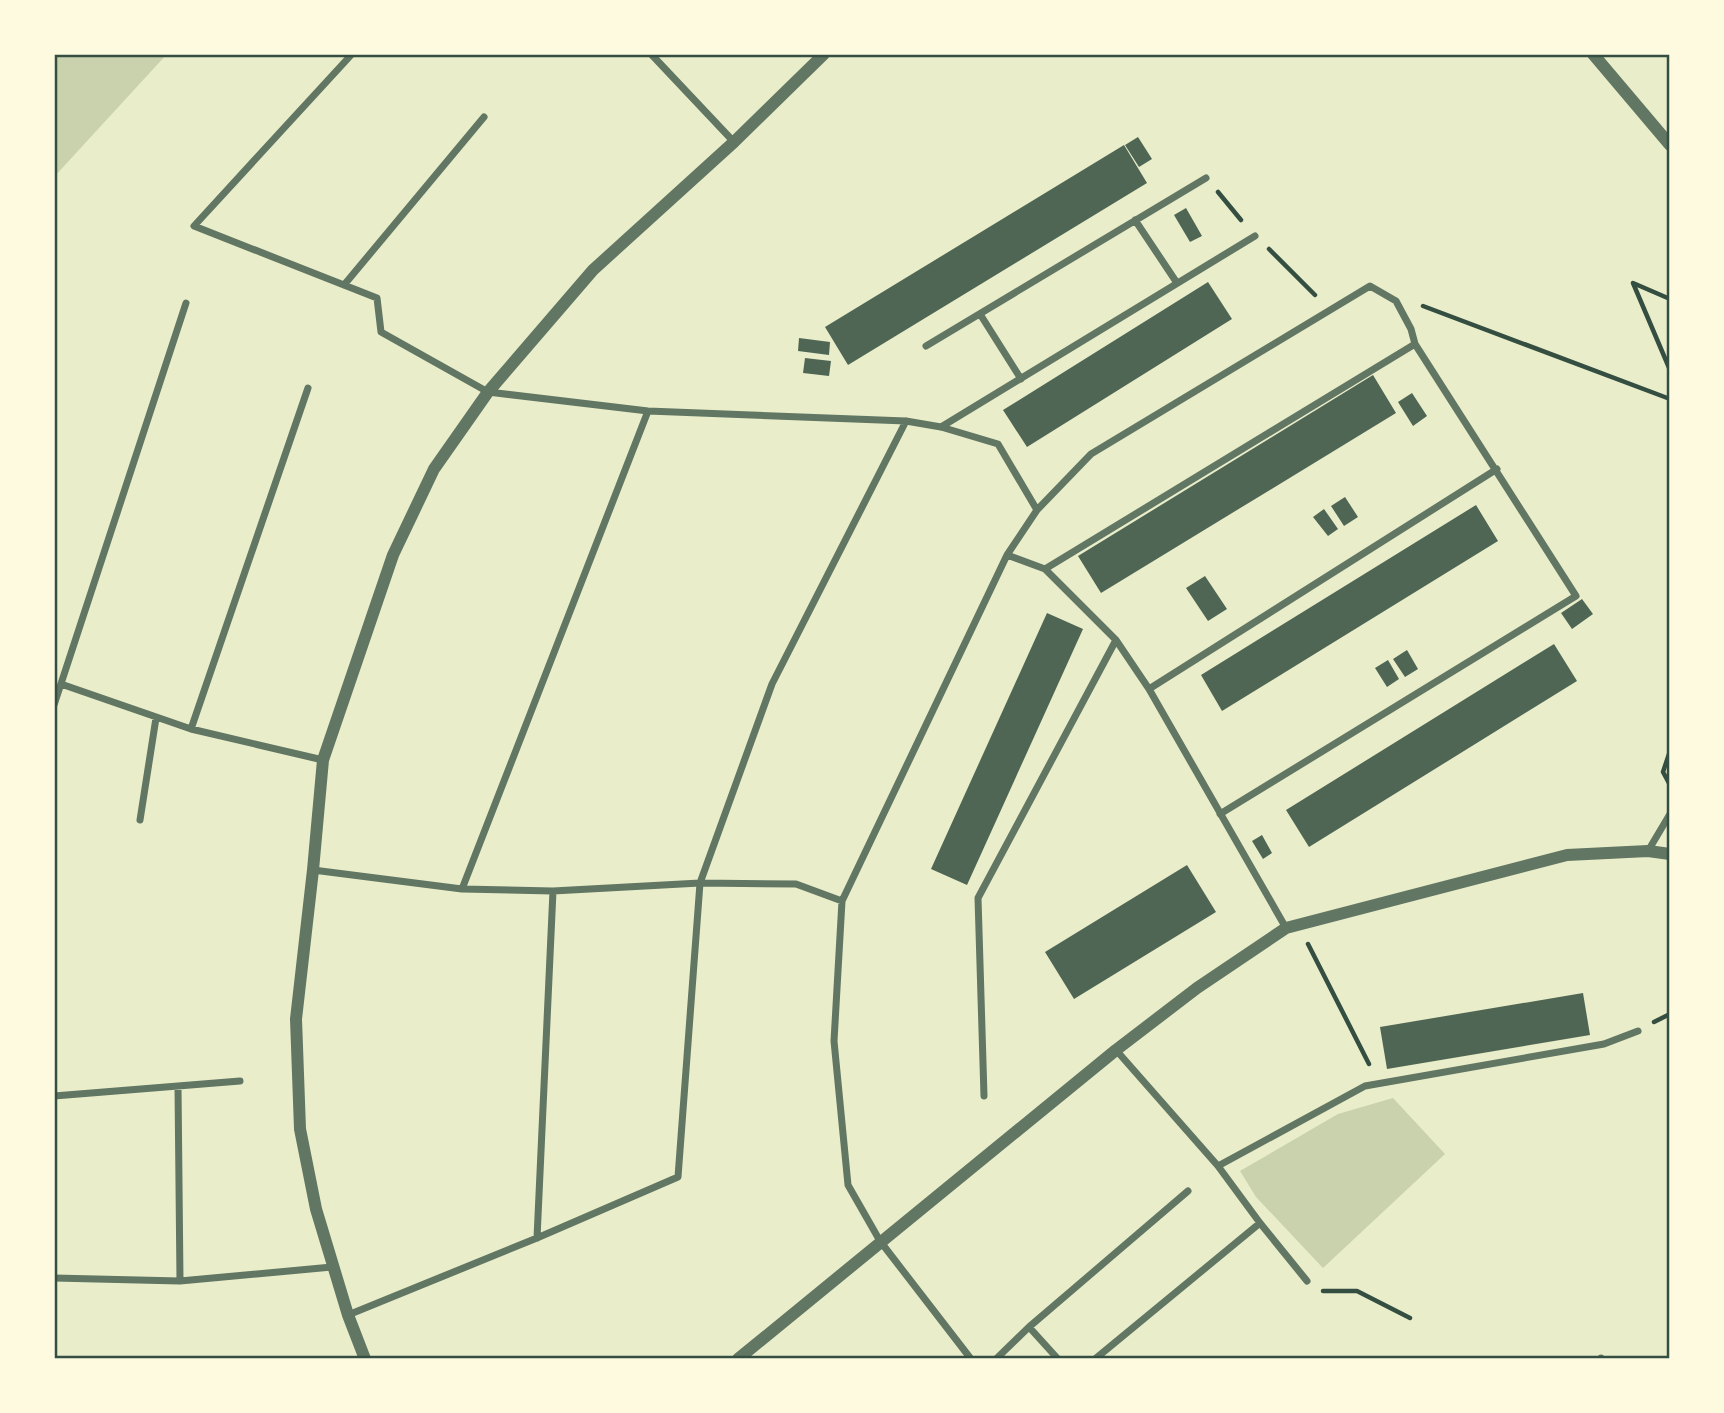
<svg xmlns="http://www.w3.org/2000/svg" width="1724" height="1413" viewBox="0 0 1724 1413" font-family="Figtree,sans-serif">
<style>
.green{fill:#cad2ad}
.building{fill:#4f6655}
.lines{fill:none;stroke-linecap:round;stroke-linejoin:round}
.path{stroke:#344e41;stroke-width:4.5}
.minor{stroke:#617663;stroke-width:7}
.tertiary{stroke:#617663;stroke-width:12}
.neatline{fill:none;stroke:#344e41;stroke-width:2.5}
</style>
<rect width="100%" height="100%" fill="#e9edc9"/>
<!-- green -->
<path class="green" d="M54,54H167L54,177Z
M1393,1098L1445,1154L1323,1268L1256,1197L1240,1171L1338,1114Z"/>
<!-- building -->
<path class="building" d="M1138,137L1152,159L1139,167L1125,145Z
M1124,145L1147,183L848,365L825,327Z
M1186,208L1202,236L1190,242L1174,215Z
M1208,282L1232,319L1027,447L1003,410Z
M799,338L830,342L829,355L798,351Z
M805,358L831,361L829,376L803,373Z
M1373,375L1396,413L1101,593L1078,556Z
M1412,393L1427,416L1413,426L1398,402Z
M1345,497L1358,517L1344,526L1331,506Z
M1476,505L1498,541L1222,711L1201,675Z
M1324,509L1338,529L1328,536L1313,517Z
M1205,576L1227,609L1208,621L1186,588Z
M1582,599L1593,614L1572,629L1561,613Z
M1047,613L1083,629L967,885L931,869Z
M1554,644L1577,681L1309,847L1286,810Z
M1407,650L1418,669L1405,677L1393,659Z
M1388,660L1399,679L1387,687L1375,668Z
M1262,835L1272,853L1263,859L1252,841Z
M1187,865L1216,912L1074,999L1045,952Z
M1583,993L1590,1035L1387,1069L1380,1027Z"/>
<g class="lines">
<!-- path -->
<path class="path" d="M1218,192L1241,220
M1269,249L1315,295
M1670,299L1633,283L1670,370
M1423,306L1670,399
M1670,751L1663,772L1670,785
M1308,944L1369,1064
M1654,1022L1670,1014
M1323,1291H1357L1410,1318"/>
<!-- minor -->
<path class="minor" d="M352,54L194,226L377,298L381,332L488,392L648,411L906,421L941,427L998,444L1037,510
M651,54L734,142
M1135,220L1177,283
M344,285L484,117
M980,314L1021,379
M926,346L1206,178
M941,427L1255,236
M1007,555L1045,569
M1116,640L1149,689L1286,928
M61,684L191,729L323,760
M1149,689L1497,469
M54,705L186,303
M191,729L308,388
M1220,814L1576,596L1415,344
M140,820L156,718
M1648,851L1670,814
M313,870L462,889L553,891L700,883L796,884L842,901
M462,889L648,411
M1116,1050L1218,1166L1260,1223L1307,1281
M178,1087L180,1281
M54,1096L240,1081
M1218,1166L1365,1086L1604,1044L1638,1031
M537,1238L553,891
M54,1278L180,1281L332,1267
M348,1315L537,1238L678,1177L700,883L772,684L906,421
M1029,1327L1058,1359
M1601,1358V1359
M971,1359L880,1241L848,1185L834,1041L842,901L1007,555L1037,510L1091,454L1370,286L1396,301L1411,329L1415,344L1045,569L1116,640L978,898L984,1096
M996,1359L1029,1327L1188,1191
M1095,1359L1260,1223"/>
<!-- tertiary -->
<path class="tertiary" d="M1593,54L1670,145
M365,1359L348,1315L316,1209L300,1129L296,1019L313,870L323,760L393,555L434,469L488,392L593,270L734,142L824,54
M738,1359L1116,1050L1197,988L1286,928L1567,855L1648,851L1670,854"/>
</g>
<!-- border -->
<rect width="1724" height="1413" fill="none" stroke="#fefae0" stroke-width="112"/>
<rect x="56" y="56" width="1612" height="1301" class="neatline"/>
</svg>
